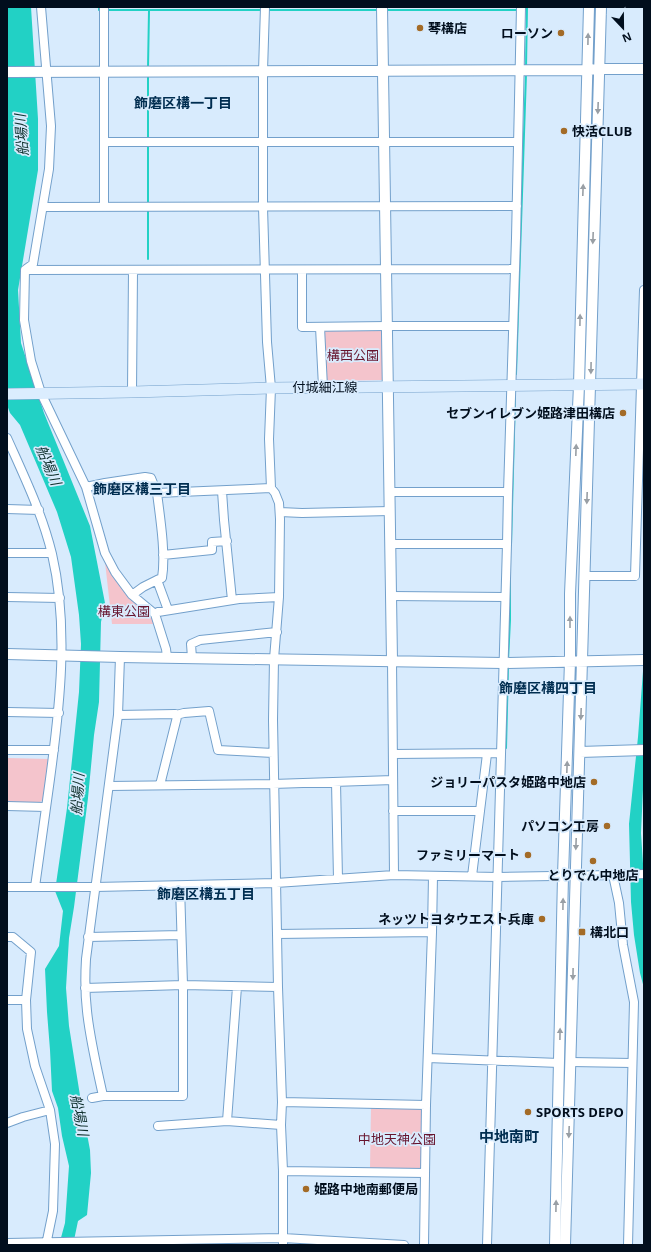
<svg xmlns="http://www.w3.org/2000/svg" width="651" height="1252" viewBox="0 0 651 1252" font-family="'Open Sans','Noto Sans JP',sans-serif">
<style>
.green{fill:#f4c4cc}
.water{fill:#22d1c5}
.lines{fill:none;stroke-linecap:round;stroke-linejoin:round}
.stream{stroke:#22d1c5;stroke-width:2}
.minor-casing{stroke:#73a0cb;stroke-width:10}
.tertiary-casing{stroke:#73a0cb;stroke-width:12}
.secondary-casing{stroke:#73a0cb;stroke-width:12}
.minor{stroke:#fff;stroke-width:8}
.tertiary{stroke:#fff;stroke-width:10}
.secondary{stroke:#dbedfe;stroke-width:11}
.oneway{fill:#999fa5}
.poi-dot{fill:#a36b27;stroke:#d8ebfd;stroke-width:1.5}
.labels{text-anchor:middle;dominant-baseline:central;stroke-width:3.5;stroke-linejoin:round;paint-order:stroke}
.poi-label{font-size:13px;font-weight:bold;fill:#010e1d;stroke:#d8ebfd;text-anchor:end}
.park-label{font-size:13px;fill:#67142e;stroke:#d8ebfd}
.street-label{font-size:13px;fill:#010e1d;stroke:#d8ebfd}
.neighbourhood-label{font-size:14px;font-weight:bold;fill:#002d50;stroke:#d8ebfd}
.water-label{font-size:14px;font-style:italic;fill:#0f302d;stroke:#d8ebfd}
.quarter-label{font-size:15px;font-weight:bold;fill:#002d50;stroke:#d8ebfd}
</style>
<rect width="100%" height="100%" fill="#d8ebfd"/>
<!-- green -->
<path class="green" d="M381,330L383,380L325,381L323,331Z
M105,562L151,613L155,624H112Z
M7,758L50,759L44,799L40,802H7Z
M371,1106L420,1108L423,1111L422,1167L420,1169L370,1168Z"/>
<!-- water -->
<path class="water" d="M7,7H31L38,119V170L18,290L21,343L44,413L90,526L105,603L101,622L99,702L94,735L88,798L74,907L69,938L66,988L69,1026L81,1102L90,1150L91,1173L87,1215L78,1221L73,1245H59L65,1223L69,1166L62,1136L58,1108L52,1091L50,1050L47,1012L45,969L59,946L63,911L55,891L67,808L79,692L81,644L79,615L71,557L57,512L20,425L10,413L7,405Z
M644,658V767L641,833L644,879V988L640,973L634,935L631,902L629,824L638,737Z"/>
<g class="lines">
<!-- stream -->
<path class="stream" d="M99,7V10H103
M107,10H263
M267,10H379
M385,10H519
M148,68L149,11
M526,68L527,7
M148,140V75
M148,145V204
M148,209V259
M516,374L526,74
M511,545L515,396
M508,660L510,620V571
M506,748L508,667"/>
<!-- minor casing -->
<g class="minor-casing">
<path id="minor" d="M104,7V206
M265,7L263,71V207L267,342L271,388L269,439L271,488L275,493L279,503L280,519L279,597L274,659L273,720L278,987L282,1102L281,1125L283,1171V1245
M104,142H518
M44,207L517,206
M26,269L33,264L49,169L51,126L41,7
M25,270L515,269
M25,270L24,320L31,361L41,393L86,487L105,553L115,572L132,595L155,614L166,649L167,657
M302,270V327L387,326H513
M320,327L323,387
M132,392L133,270
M7,438C24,476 42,513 52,554C69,627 60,705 50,779C45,815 40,851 35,887
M86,487L105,483L145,477L151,478L157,493L271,488
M222,491L224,520L232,600
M390,492H508
M157,493C160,517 166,554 162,578L157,580L168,610
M7,509L39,510
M280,512L302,513L390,511
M390,544H507
M7,553H51
M163,555L212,550V542L227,541
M584,576H635L644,290
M132,595L143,587L157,580
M391,596L505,597
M7,597L60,598
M155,614L158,612L239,599L279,597
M192,658L191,644L200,640L277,632
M392,660L394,875
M7,712L59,713
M118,715L175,714L177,717L160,785
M176,715L184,713L209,711L218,750L273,753
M7,750H54
M393,754L501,753
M336,782L338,879
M109,786L273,784L393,780
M7,806L46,807
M393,811H480L487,754
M613,875L619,903L623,945L634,1002L628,1245
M472,876L480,811
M7,887H95L276,883L394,875L498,877L613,875L644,874
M277,934L432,932
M7,937H13L31,952L26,1000L27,1029L35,1066L50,1110L55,1144L53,1211L46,1245
M88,937L181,935
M237,987L227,1121L281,1125
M85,988L183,985L278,987
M7,1000H26
M428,1058L559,1063
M571,1062L632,1063
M103,1096C97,1068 90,1040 87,1011C85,994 85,976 86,959L118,715L120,657
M92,1098L103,1096H183V985L180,886
M282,1102L426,1105
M7,1123L23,1117L50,1110
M158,1126L227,1121
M283,1171L425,1173
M7,1243L283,1238L404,1245
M424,1245L426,1105L432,932L433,876
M487,1245L507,544L508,492L516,238L521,7"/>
</g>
<!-- tertiary casing -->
<g class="tertiary-casing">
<path id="tertiary" d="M382,7L392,660
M7,72L587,70L599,69H644
M7,654L120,657L503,663L644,660
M580,752L644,750
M555,1245L563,876L570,661V594L579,385L589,7
M565,1245L601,7"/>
</g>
<!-- secondary casing -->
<g class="secondary-casing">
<path id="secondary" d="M7,394L132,392L271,388L644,384"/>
</g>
<!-- minor -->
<use href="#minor" class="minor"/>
<!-- tertiary -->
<use href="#tertiary" class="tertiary"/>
<!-- secondary -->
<use href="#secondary" class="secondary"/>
</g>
<!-- one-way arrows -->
<defs><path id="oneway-solid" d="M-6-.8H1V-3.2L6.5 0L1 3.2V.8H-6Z"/></defs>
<g class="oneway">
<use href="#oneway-solid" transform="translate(588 39) rotate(-89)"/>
<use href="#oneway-solid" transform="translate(598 108) rotate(92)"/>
<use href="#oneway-solid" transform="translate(583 190) rotate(-88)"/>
<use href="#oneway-solid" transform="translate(593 238) rotate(92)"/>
<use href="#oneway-solid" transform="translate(580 320) rotate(-89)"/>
<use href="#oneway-solid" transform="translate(591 368) rotate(91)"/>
<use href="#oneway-solid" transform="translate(576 450) rotate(-88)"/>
<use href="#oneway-solid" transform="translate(587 498) rotate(92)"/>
<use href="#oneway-solid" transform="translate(570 622) rotate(-90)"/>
<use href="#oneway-solid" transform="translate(581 714) rotate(92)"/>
<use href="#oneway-solid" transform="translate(567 767) rotate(-88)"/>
<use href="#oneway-solid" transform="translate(576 844) rotate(92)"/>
<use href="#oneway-solid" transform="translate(563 904) rotate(-89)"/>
<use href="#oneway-solid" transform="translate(573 974) rotate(91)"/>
<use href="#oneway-solid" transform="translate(560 1034) rotate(-89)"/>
<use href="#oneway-solid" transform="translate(569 1132) rotate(92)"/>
<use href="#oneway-solid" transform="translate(556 1206) rotate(-89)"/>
</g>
<!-- markers -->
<g class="poi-dot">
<circle cx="420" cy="28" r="4"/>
<circle cx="561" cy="33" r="4"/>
<circle cx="564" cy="131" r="4"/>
<circle cx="623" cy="413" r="4"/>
<circle cx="594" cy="782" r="4"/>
<circle cx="607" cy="826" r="4"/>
<circle cx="528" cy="855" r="4"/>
<circle cx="593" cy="861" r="4"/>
<circle cx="542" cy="919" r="4"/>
<rect x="578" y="928" width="8" height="8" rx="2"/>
<circle cx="528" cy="1112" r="4"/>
<circle cx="306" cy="1189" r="4"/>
</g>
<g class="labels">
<!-- poi labels -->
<g class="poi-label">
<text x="428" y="28" text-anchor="start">琴構店</text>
<text x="553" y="33">ローソン</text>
<text x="572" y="131" text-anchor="start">快活CLUB</text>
<text x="615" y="413">セブンイレブン姫路津田構店</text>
<text x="586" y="782">ジョリーパスタ姫路中地店</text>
<text x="599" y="826">パソコン工房</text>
<text x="520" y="855">ファミリーマート</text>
<text x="593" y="875" text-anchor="middle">とりでん中地店</text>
<text x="534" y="919">ネッツトヨタウエスト兵庫</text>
<text x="590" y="932" text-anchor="start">構北口</text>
<text x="536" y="1112" text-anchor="start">SPORTS DEPO</text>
<text x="314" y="1189" text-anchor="start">姫路中地南郵便局</text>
</g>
<!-- park labels -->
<g class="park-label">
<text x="353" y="355">構西公園</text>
<text x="124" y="611">構東公園</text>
<text x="397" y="1139">中地天神公園</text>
</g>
<!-- street labels -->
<g class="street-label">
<text x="325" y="387">付城細江線</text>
</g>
<!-- neighbourhood labels -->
<g class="neighbourhood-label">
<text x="183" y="102">飾磨区構一丁目</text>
<text x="142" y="488">飾磨区構三丁目</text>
<text x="548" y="687">飾磨区構四丁目</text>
<text x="206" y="893">飾磨区構五丁目</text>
</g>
<!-- water labels -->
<g class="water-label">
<text transform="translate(21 135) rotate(-94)">船場川</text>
<text transform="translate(49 465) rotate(67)">船場川</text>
<text transform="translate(77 794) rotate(-86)">船場川</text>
<text transform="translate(80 1115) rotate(79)">船場川</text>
</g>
<!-- quarter labels -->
<g class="quarter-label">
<text x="509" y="1136">中地南町</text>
</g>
</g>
<!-- border -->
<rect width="651" height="1252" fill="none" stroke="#010e1d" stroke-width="16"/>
<!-- north arrow -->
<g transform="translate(623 28) rotate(158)" stroke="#d8ebfd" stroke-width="3" paint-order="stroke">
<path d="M0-3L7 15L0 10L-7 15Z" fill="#010e1d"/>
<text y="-6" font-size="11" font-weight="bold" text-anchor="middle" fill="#010e1d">N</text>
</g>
</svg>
